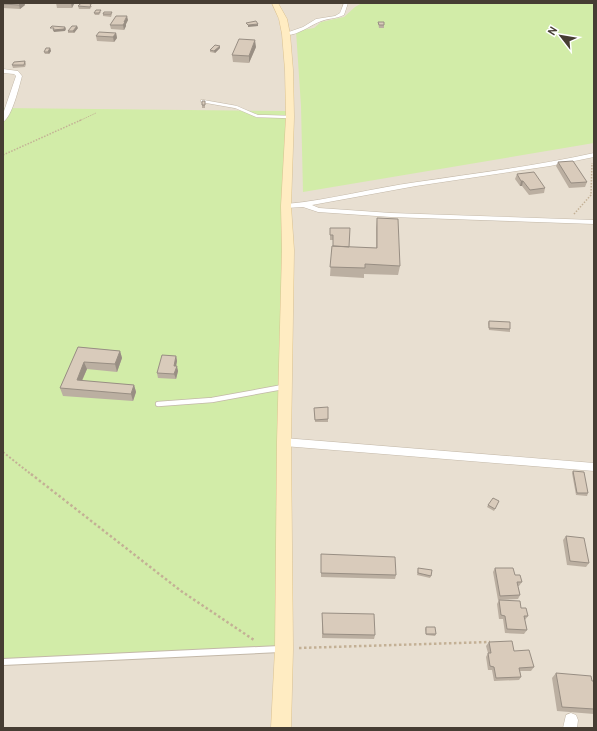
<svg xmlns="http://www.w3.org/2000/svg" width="597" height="731" viewBox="0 0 597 731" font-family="Cabin,sans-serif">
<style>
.residential{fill:#e8dfd1}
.green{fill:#d2eca8}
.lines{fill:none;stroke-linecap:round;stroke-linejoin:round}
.service-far2-casing{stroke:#c3b8a8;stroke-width:3.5}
.service-far1-casing{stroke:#c3b8a8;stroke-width:6}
.service-casing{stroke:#c3b8a8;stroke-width:8}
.minor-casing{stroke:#c3b8a8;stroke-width:1}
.secondary-casing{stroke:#dbc291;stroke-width:1}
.path-far3{stroke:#c3b095;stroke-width:1;stroke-dasharray:1 1;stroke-linecap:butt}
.path-far2{stroke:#c3b095;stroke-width:1.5;stroke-dasharray:1.5 1.5;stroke-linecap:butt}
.path-far1{stroke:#c3b095;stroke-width:2;stroke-dasharray:2 2;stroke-linecap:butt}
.path{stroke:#c3b095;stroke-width:2.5;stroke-dasharray:2.5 2.5;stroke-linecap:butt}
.service-far2{stroke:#fff;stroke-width:2.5}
.service-far1{stroke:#fff;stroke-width:4.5}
.service{stroke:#fff;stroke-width:6}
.minor{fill:#fff;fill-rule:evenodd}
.secondary{fill:#ffecc2;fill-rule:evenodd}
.wall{fill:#bbafa1}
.shaded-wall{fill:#988e83}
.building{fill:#d9cbbb;stroke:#988e83}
</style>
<rect width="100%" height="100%" fill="#f4eee3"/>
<!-- residential -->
<path class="residential" d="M3,3H594V728H3Z"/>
<!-- green -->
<path class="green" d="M362,3H594V143L303,192L301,106L296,31L314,28L321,22L344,17L355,7Z
M3,108L288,111L279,651L3,662Z"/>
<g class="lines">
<!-- service-far2 casing -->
<g class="service-far2-casing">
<path id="service-far2" d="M202,101L236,107L257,116L290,117"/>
</g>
<!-- service-far1 casing -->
<g class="service-far1-casing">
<path id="service-far1" d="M158,404L212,400L283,387"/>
</g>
<!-- service casing -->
<g class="service-casing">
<path id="service" d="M3,662L280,649"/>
</g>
<!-- minor casing -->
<g class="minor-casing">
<path id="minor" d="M344,3H348L344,15C336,19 327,18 319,22C311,25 292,39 283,34L303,27L316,19L335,16L340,13Z
M3,69L18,71L22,76C19,87 12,117 3,122V114L16,76L14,74L3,73Z
M594,153V157L550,166L416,186L312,205L319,208L391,213L594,220V224L391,217L318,212L303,207L286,208L282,206L286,204C330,200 373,188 417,182C477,173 536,166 594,153Z
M284,438L594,463V471L284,446L281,445L279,442L281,439Z
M571,713L576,715L578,720L577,728H563L566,715Z"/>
</g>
<!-- secondary casing -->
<g class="secondary-casing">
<path id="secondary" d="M272,3H278L287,19L290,34L293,70L294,117L291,206L294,250L291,442L293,649L291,728H271L275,649L277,442L282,250L281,206L286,117L285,70L282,34L279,19Z"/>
</g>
<!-- path-far3 -->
<path class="path-far3" d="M79,121L96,113"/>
<!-- path-far2 -->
<path class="path-far2" d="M3,155L81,120
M574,214L591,195L592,163"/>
<!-- path-far1 -->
<path class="path-far1" d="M3,452L32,475"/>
<!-- path -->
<path class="path" d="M31,474L181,591L254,640
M299,648L490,642"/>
<!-- service-far2 -->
<use href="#service-far2" class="service-far2"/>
<!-- service-far1 -->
<use href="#service-far1" class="service-far1"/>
<!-- service -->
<use href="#service" class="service"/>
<!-- minor -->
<use href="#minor" class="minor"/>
<!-- secondary -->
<use href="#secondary" class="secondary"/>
</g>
<!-- wall -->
<path class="wall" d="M3,3H24L25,5L20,9L3,8Z
M56,3H74V4L72,8H57Z
M78,6H92L90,9H79Z
M101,12L99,15H95L94,13Z
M103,14H112L111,17L103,16Z
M128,20L126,24V26L124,30L111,29L110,25Z
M378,22L384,25V28H379Z
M78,28L74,33H68V31Z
M116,33L117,38L114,42L97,41L96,36Z
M220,46V48L215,53L210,52V50Z
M256,47L249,63L233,62L232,55Z
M50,48L51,51L49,54H45L44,52Z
M25,61L26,64L25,67L13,68L12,65Z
M205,101V108H202V105Z
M558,162L587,182L585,187L569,188L556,166Z
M517,174L545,188L544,193L529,195L522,186H520L515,179Z
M377,218L400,266L398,275L364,274V278L330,276L332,246H333V240H330V228L349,247L376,248V228Z
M489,321L510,329V332L489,330L488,323Z
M78,347L120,351L122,358L117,372L87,369L82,381L134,385L136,392L133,401L63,396L60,388Z
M176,356L177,361L176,366L178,371L176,379L158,378L157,373Z
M314,408L328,419V422H315Z
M573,471L588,493L587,496L576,495L572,473Z
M499,501L494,511L487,507L488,505Z
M566,536L589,563L586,567L567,565L563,540Z
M321,554L396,575L395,579L321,577Z
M418,568L431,576L430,578L417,575Z
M495,568L515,575L522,582L519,586H518L520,595L518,599L498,600L493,572Z
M499,600L521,608L528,616L525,620L527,630L524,634L505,633L503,619H499L497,604Z
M322,613L375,635L374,639L322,638Z
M426,627L436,634L435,636L426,635L425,629Z
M489,642L514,651L534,667L531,671H520L521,677L519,680L494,681L492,670H488L486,657L488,653L486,646Z
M556,673L594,681V714L557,711L552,678Z"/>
<!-- shaded-wall -->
<path class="shaded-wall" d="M21,3H24L25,5L20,9L19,5Z
M71,3H74V4L72,8Z
M449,3H457L448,4Z
M127,16L128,20L126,24V26L124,30L123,25L124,22Z
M258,24V26L248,27V25Z
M77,26L78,28L74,33L73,31Z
M65,27L66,29L65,31L54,32L53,30Z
M116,33L117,38L114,42L113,37Z
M255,40L256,47L249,63V56Z
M220,46V48L215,53L214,51Z
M50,48L51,51L49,54L48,52Z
M521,181H523L522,186H520Z
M120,351L122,358L117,372L115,364Z
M176,356L177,361L175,371L174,366Z
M84,362L87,369L79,387L77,380Z
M177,366L178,371L176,379L174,374Z
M134,385L136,392L133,401L131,394Z"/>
<!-- building -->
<path class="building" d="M3,3H21L19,5L3,4Z
M82,3H87L91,4L90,7L78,6L80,4Z
M96,10H101L99,13H94Z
M104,12H112L111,14H103Z
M116,16H127L124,22H125L123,25H110Z
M256,21L258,24L248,25L246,23Z
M378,22H384V25H379Z
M52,26L65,27L64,29L53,30L54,28H50Z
M72,26H77L73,31H68Z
M99,32L116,33L113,37L96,36Z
M239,39L255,40L249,56L232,55Z
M215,45L220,46L214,51L210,50Z
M46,48H50L48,52H44Z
M25,61L24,65H12L14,62Z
M202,101H205V105H202Z
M573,161L587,182L571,183L558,162Z
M534,172L545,188L530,190L523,181H521L517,174Z
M377,218L398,219L400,266L365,264V268L330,267L332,246L377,248Z
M330,228H350L349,247L333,246V235H330Z
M489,321L510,322V329L489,328Z
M78,347L120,351L115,364L84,362L77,380L134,385L131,394L60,388Z
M162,355L176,356L174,366H177L174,374L157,373Z
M328,407V419L315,420L314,408Z
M573,471L584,472L588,493H577Z
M493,498L499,501L495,509L488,505Z
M566,536L584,538L589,563L570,561Z
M321,554L395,557L396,575L321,573Z
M418,568L432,570L431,576L418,573Z
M495,568H513L515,575H520L522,582H517L520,595L500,596Z
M499,600L520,601L521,608H526L528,616H524L527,630L507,629L505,616L501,615Z
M322,613L374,614L375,635L323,634Z
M426,627H435L436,634H426Z
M512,641L514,651L529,650L534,667L519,668L521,677L496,678L494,667L490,666L488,653H491L489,642Z
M556,673L591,676L592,681H594V709L562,707Z"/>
<!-- border -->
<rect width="597" height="731" fill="none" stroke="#463d33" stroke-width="8"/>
<!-- north arrow -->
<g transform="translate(561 36) rotate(301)" stroke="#ffffff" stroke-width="3" paint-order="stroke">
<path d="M0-3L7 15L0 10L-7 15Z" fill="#463d33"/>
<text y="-6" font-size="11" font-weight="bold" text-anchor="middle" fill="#463d33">N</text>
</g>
</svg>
